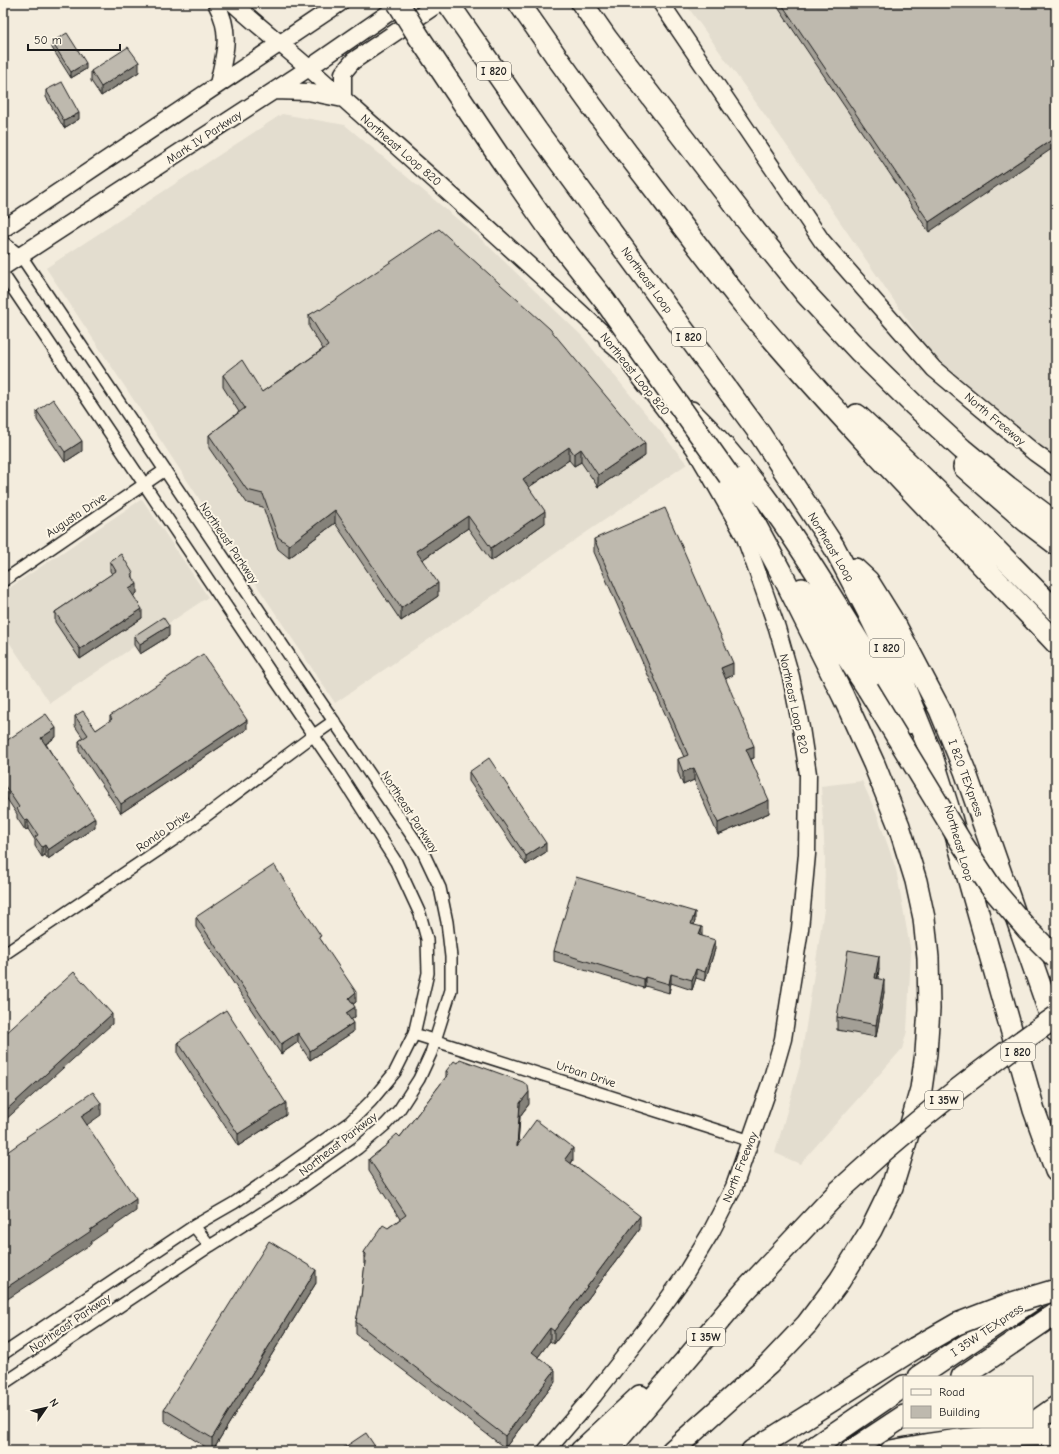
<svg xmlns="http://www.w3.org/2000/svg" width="1059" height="1454" viewBox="0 0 1059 1454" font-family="'Comic Neue',sans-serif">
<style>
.built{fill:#e3ddcf}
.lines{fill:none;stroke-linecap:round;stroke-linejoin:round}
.street-casing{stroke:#1c1c1c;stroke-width:14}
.secondary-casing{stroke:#1c1c1c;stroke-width:19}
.highway-casing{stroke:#1c1c1c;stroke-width:24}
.street{stroke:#fcf5e5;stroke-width:11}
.secondary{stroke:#fcf5e5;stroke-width:16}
.highway{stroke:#fcf5e5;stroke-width:21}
.highway-bridge-casing{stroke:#1c1c1c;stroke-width:24;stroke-linecap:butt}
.highway-bridge{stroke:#fcf5e5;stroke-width:21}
.wall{fill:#a39f96;stroke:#1c1c1c}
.shaded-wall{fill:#85827a;stroke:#1c1c1c}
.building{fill:#beb9ae;stroke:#1c1c1c}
.labels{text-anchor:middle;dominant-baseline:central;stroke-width:4;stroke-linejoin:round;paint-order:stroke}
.shield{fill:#fcf5e5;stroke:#5f5d58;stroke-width:1}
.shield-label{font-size:11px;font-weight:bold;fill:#1c1c1c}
.street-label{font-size:12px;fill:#1c1c1c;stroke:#fcf5e5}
</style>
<rect width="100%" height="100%" fill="#f3ecdd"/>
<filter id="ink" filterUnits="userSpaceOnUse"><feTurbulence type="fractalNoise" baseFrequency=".025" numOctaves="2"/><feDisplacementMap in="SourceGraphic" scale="8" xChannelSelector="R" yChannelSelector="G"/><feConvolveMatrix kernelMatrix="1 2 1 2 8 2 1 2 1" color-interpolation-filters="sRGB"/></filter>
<g filter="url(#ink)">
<!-- built -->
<path class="built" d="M685,3H1056V465L1011,433L928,350L812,181Z
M282,114L345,125L481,239L582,336L687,464L335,703L46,268Z
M142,499L208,597L50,703L3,633V592Z
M862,781L878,817L896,869L911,953L907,1031L902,1049L800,1164L775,1153L800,1065L824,909L825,858L821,786Z"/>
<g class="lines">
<!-- street casing -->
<g class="street-casing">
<path id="street" d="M3,242L21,256L314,692L423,852L440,888L447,922L451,957V990L431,1053L419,1079L399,1110L385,1125L358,1148L300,1189L210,1246L3,1384
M3,274L275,679L339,773L396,862L420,914L427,939L428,973L414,1034L395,1072L371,1101L350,1122L234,1203L194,1226L3,1354
M3,581L165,470
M3,955L175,839L314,735L334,721
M414,1034L751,1141
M194,1226L210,1246"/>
</g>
<!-- secondary casing -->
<g class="secondary-casing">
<path id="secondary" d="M216,3C232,33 225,53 218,84
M233,3C258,26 285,47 311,70C411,159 512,248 610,340L617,349
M661,3L822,241L934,369L1035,453L1056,468
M274,91L308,92L343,99V73L353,61L439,3
M3,229L340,3
M3,267L309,68L403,3
M546,1451L594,1395L653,1320L683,1278L711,1232L734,1187L771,1081L783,1039L800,929L807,854L808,774L801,728L791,677L777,628L761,582L744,535L710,475L694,448L632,367"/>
</g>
<!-- highway casing -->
<g class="highway-casing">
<path id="highway" d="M448,3L537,131L760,434L834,547L868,612L901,679L931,753L948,807L1034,1110L1056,1171
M519,3C565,70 613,136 663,200C692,239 722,278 753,316C849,429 954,535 1056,643
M582,3L607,39L744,217L806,294L860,352L914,405L962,449L1008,487L1056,523
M419,37L500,158L560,244L605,301
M610,340L655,378
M691,412C755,474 802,548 848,624C868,657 889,690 908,723
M857,415C926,478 991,544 1056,611
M964,467L1027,522L1056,544
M855,569L868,581L896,626L940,710L965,771L1056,1031
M802,589L868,689
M918,1377L1034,1299
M962,1377L1056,1313
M1032,1424L1056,1407
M581,1451L640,1396
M608,1451L744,1292L839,1191
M672,1451L769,1364L807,1324L840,1280L871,1230L892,1187L904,1148L921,1089L926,1053L929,1009L928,958L924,918L916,881L899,826L874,764L843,696L783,576L729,476
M752,1451L915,1348
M809,1451L904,1386
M851,1451L904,1416
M891,1451C945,1440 1001,1434 1056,1435"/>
</g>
<!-- street -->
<use href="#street" class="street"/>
<!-- secondary -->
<use href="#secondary" class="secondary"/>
<!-- highway -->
<use href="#highway" class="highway"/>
<!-- highway-bridge casing -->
<g class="highway-bridge-casing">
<path id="highway-bridge" d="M398,3L419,37
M605,301L729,476
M868,689L961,842L991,887L1027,929L1056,958
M839,1191C907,1128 979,1070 1056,1017
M915,1348L957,1324L1009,1304L1056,1290"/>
</g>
<!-- highway-bridge -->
<use href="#highway-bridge" class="highway-bridge"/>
</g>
<!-- wall -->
<path class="wall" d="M775,3H1056L929,232Z
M52,42L86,69L71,78L52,48Z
M91,71L139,72L101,96L91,81Z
M46,90L79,119L64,128L46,97Z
M320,310L645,456L598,487L581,462L574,466L569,460L529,487L545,523L491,561L468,528L422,560L438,596L401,621L335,523L289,558L278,549L263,507L247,503L209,448V435L239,412L223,387V375L262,392L323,349L309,327V315Z
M37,411L82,451L65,462L37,420Z
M594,539L733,675L725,679L754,758L751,759L769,813L718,835L694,780L683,785L678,772V759L684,757L594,552Z
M110,561L133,578L137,593L133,596L142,618L80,659L55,622V612L112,574L110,571Z
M134,636H169L140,654L134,645Z
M75,716L96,730L110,721V716L247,729L121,813L79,751V741L83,738L75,726Z
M56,737L46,744L95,827L48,859L45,855L42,857L35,846V840L28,829L25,830L17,818V814L3,793V743Z
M469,772L546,852L526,865L469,781Z
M196,917L321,940L356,1002L353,1004L355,1017L351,1020L353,1032L310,1060L298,1042L281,1054L196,927Z
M695,921L694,924L702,936L715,949L705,981L696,978L692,990L671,983L669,993L645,986L644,988L554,961V951Z
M879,968L878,979L884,992L876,1037L837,1030V1017Z
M178,1042L286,1115L238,1146L178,1054Z
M457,1063L529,1104L520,1116L518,1144L573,1160L571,1164L640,1229L554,1344L550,1341L538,1357L555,1382L505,1448L356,1334V1322L361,1297L365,1265L364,1264V1252L388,1228L400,1219L369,1171V1159L388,1144V1142L400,1137L446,1077V1071Z
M316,1283L212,1451L164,1421V1409Z"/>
<!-- shaded-wall -->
<path class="shaded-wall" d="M139,62V72L101,96V87Z
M86,63V69L71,78V72Z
M79,113V119L64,128V121Z
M1056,137V146L929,232V222Z
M82,441V451L65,462V452Z
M645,443V456L598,487V475Z
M569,447V460L523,491V479Z
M581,449V462L574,466V454Z
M335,510V523L289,558V545Z
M545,511V523L491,561V548Z
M468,516V528L416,564V551Z
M133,573V582L131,574Z
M438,583V596L401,621V608Z
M137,584V593L129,599V589Z
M142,609V618L80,659V649Z
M169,626V636L140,654V644Z
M733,663V675L721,681V668Z
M247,720V729L121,813V804Z
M56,728V737L41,747V738Z
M754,746V758L746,761V749Z
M694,768V780L683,785V772Z
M769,800V813L718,835V823Z
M95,818V827L48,859V850Z
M28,820V829L25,830V821Z
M546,843V852L526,865V856Z
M45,845V855L42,857V847Z
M695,912V921L691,933V924Z
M702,927V936L699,935Z
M715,940V949L705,981V972Z
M879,956V968L875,991V978Z
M696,969V978L692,990V980Z
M671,974V983L669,993V984Z
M645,977V986L644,988V979Z
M884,980V992L876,1037V1025Z
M356,992V1002L349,1007V998Z
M355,1007V1017L346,1023V1013Z
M112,1014V1024L3,1122V1113Z
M353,1023V1032L310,1060V1051Z
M298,1033V1042L281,1054V1044Z
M529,1092V1104L520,1116L517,1158V1146L520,1103Z
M101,1103V1115L81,1129V1116Z
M286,1103V1115L238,1146V1134Z
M573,1148V1160L565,1172V1159Z
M136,1199V1211L91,1242V1244L3,1302V1290L90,1230Z
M640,1216V1229L554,1344V1331Z
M316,1270V1283L212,1451V1438Z
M550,1328V1341L532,1365V1352Z
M555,1370V1382L505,1448V1436Z"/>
<!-- building -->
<path class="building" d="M781,3H1056V137L929,222Z
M67,33L86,63L71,72L52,42Z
M128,47L139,62L101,87L91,71Z
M62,82L79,113L64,121L46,90Z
M439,229L550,329L645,443L598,475L581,449L574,454L569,447L523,479L545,511L491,548L468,516L416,551L438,583L401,608L335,510L289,545L278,537L263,494L247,490L209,435L245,408L223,375L242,360L262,392L328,346L309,315L319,309L320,310Z
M53,399L82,441L65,452L37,411Z
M665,508L733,663L721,668L754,746L746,749L769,800L718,823L694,768L683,772L678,759L688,755L594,539Z
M121,554L133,573L131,574L137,584L129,589L142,609L80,649L55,612L116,571L110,561Z
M163,617L169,626L140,644L134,636Z
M203,654L247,720L121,804L79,741L88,735L75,716L83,711L96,730L112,719L110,716Z
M46,714L56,728L41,738L95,818L48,850L45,845L42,847L35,837L38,835L28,820L25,821L17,809L19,807L3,783V743Z
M489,758L546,843L526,856L469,772Z
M274,865L321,936L319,937L356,992L349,998L355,1007L346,1013L353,1023L310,1051L298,1033L281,1044L196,917Z
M576,877L695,912L691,924L702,927L699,935L715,940L705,972L696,969L692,980L671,974L669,984L645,977L644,979L554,951Z
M848,950L879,956L875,978L884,980L876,1025L837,1017Z
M74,972L112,1014L3,1113V1036Z
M226,1010L286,1103L238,1134L178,1042Z
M460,1059L523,1082L528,1086L529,1092L520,1103L517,1146L536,1120L573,1148L565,1159L640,1216L554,1331L550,1328L532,1352L555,1370L505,1436L356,1322L361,1297L366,1254L364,1252L383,1225L388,1228L406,1215L369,1159L389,1143L388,1142L397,1134L400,1137L449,1073L446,1071L454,1061L457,1063Z
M93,1092L101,1103L81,1116L136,1199L90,1230L91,1231L3,1290V1155L27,1138L26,1137Z
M269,1241L316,1270L212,1438L164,1409Z
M366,1433L378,1451H339Z"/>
</g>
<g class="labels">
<!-- shield labels -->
<g class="shield">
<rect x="477" y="62" width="34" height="18" rx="3"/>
<rect x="672" y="328" width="34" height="18" rx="3"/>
<rect x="870" y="639" width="34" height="18" rx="3"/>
<rect x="1001" y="1043" width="34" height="18" rx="3"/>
<rect x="925" y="1091" width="38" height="18" rx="3"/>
<rect x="687" y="1328" width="38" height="18" rx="3"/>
</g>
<g class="shield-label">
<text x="494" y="71">I 820</text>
<text x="689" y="337">I 820</text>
<text x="887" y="648">I 820</text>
<text x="1018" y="1052">I 820</text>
<text x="944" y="1100">I 35W</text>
<text x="706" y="1337">I 35W</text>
</g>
<!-- street labels -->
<g class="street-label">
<text transform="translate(204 137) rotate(-33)">Mark IV Parkway</text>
<text transform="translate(401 150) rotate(41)">Northeast Loop 820</text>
<text transform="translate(647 280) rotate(54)">Northeast Loop</text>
<text transform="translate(635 374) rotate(51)">Northeast Loop 820</text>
<text transform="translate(995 419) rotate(40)">North Freeway</text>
<text transform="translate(76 515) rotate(-34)">Augusta Drive</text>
<text transform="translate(229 543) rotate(56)">Northeast Parkway</text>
<text transform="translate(831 547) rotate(59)">Northeast Loop</text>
<text transform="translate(794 704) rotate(78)">Northeast Loop 820</text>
<text transform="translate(966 778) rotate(70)">I 820 TEXpress</text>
<text transform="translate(410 812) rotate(57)">Northeast Parkway</text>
<text transform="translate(163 831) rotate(-35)">Rondo Drive</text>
<text transform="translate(959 843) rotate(74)">Northeast Loop</text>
<text transform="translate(586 1074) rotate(18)">Urban Drive</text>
<text transform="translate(338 1144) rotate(-38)">Northeast Parkway</text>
<text transform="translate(740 1167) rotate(-68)">North Freeway</text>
<text transform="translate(70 1323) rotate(-34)">Northeast Parkway</text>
<text transform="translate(987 1330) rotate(-34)">I 35W TEXpress</text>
</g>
</g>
<!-- margin -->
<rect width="1059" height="1454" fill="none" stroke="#fcf5e5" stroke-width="16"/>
<rect x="8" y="8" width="1043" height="1438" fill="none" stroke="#1c1c1c" stroke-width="1.5" filter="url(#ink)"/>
<!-- legend -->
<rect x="903" y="1376" width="130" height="52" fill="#fcf5e5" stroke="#a29e95"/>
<rect x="911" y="1389" width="20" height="6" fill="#fcf5e5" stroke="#a29e95"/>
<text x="939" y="1396" font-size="12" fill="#1c1c1c">Road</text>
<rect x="911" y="1406" width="20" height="12" fill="#beb9ae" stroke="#a29e95"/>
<text x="939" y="1416" font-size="12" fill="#1c1c1c">Building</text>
<!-- north arrow -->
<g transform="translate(46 1408) rotate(56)" stroke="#fcf5e5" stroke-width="3" paint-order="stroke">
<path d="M0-3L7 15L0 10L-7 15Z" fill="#1c1c1c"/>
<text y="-6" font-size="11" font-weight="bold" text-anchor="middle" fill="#1c1c1c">N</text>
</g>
<!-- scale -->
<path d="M28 44v6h92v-6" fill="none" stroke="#1c1c1c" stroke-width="2"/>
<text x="34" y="44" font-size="12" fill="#1c1c1c" stroke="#fcf5e5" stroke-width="3" paint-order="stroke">50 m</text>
</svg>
